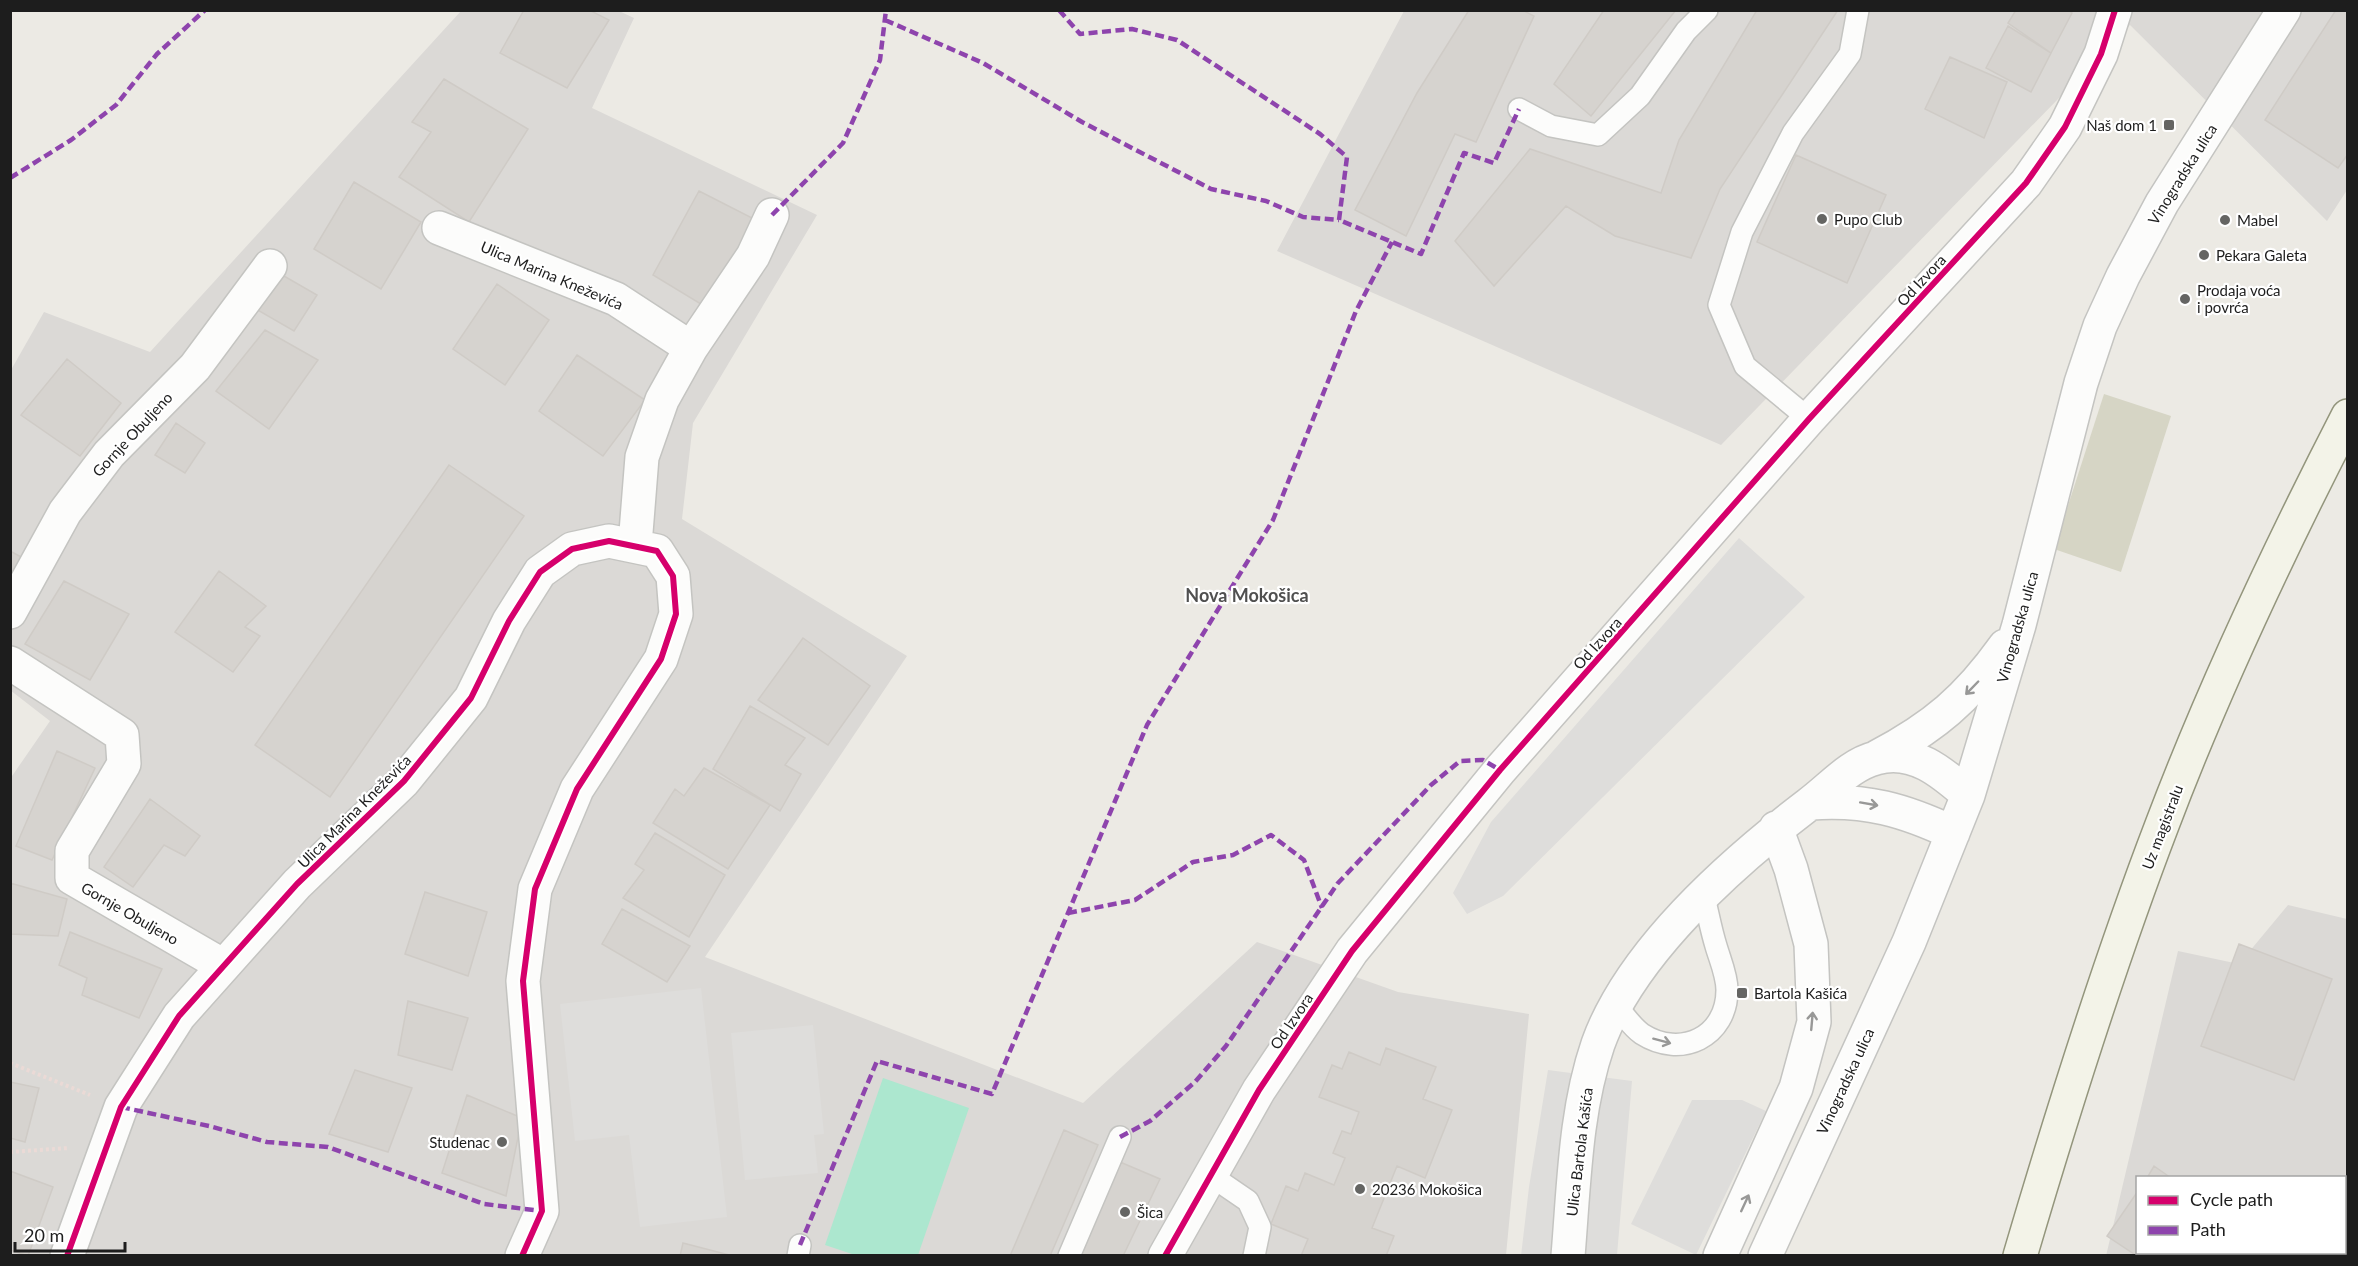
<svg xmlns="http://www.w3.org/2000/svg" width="2358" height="1266" viewBox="0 0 2358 1266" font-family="Lato,sans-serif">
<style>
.residential{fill:#dbd9d6;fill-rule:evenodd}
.construction{fill:#d6d5c5}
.pitch{fill:#ace7cf}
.parking{fill:#dedddb}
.building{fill:#d6d3cf;stroke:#cfcbc6;stroke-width:1.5}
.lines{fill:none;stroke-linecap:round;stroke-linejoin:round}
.service-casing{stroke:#c4c4c1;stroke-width:24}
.minor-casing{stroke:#c4c4c1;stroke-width:36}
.secondary-casing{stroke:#93957c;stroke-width:36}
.path{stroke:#ebdad6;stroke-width:4;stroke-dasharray:3 3;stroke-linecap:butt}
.service{stroke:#fcfcfb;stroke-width:21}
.minor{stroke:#fcfcfb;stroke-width:33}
.secondary{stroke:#f3f3e8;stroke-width:33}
.quiet{stroke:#8e44ad;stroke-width:4.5;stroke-dasharray:9 4.5;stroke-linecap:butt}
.cycleway-casing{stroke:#fff;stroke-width:10}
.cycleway{stroke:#d6006c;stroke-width:6}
.oneway{stroke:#989897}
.poi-dot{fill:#656563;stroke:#fff;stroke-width:2}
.labels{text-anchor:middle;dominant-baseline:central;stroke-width:4.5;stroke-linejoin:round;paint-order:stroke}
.poi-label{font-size:15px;fill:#1d1d1d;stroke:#fff;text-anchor:start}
.street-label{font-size:15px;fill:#1d1d1d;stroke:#fff}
.quarter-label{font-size:18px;font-weight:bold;fill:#505050;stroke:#fff}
</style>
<rect width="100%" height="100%" fill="#eceae4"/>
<!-- residential -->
<path class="residential" d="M461,11H619L634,18L592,108L817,215L693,423L682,519L907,656L705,957L1083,1103L1257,942L1398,992L1529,1014L1506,1255H11L10,779L50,721L10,690L11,370L44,312L150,352Z
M1404,11H2347V190L2327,221L2130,25L1721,445L1277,251Z
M2288,905L2347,919V1255L2106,1256L2178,951L2239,964ZM2138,1178H2344V1252H2138Z"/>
<!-- construction -->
<path class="construction" d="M2104,394L2171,416L2121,572L2054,549Z"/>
<!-- pitch -->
<path class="pitch" d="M883,1078L969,1108L918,1255H855L825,1245Z"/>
<!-- parking -->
<path class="parking" d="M1739,538L1805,597L1503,896L1467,914L1453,893L1491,822Z
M701,988L727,1217L640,1227L629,1135L575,1141L560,1004Z
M813,1025L824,1134L814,1135L818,1173L745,1180L731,1033Z
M1548,1070L1632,1081L1617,1255L1521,1256L1529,1187Z
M1692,1100H1742L1766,1111L1696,1255L1631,1224Z"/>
<!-- building -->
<path class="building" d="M524,10H589L609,20L567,88L500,53Z
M1469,10H1522L1534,16L1476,142L1455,134L1406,236L1355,210L1417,93Z
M1604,10H1676L1591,116L1554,84Z
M1757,10H1838L1720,189L1691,258L1615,236L1566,206L1494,286L1455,241L1530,149L1661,193L1679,140Z
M2016,10H2068L2072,13L2051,53L2008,23Z
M2336,10H2348V154L2338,168L2265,120Z
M2008,26L2051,53L2031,92L1986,68Z
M1950,57L2007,82L1984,138L1925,109Z
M444,79L528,129L469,222L399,177L431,132L412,122Z
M1796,155L1886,195L1847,283L1757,242Z
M354,182L421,222L381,289L314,249Z
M699,191L758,221L709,309L653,275Z
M277,272L317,295L294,331L249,305Z
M497,284L549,320L505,385L453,349Z
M265,330L318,360L269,429L216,391Z
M577,355L645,400L603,456L539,411Z
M67,359L121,403L80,456L21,415Z
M176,423L205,443L185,473L155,455Z
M449,465L524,516L330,797L255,745Z
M10,551L25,559L10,581Z
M219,571L266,606L245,627L260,636L233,672L175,632Z
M64,581L129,614L90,680L25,644Z
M803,638L870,686L828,745L758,700Z
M750,706L805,738L785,765L801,774L780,811L713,769Z
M57,751L95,768L52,860L16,846Z
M704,768L770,805L728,869L653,823L675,789L684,796Z
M150,799L200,836L185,856L164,845L133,887L104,867Z
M655,833L725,875L689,937L623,898L644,870L635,864Z
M10,883L67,899L58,936L10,934Z
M425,892L487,912L468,976L405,954Z
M622,909L690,946L667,982L602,944Z
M70,932L162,969L139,1018L82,995L87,978L59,965Z
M2239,944L2332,979L2294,1080L2201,1046Z
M408,1001L468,1018L452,1070L398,1055Z
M1386,1048L1436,1067L1423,1099L1452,1110L1425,1178L1397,1166L1372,1228L1394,1236L1386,1256H1301L1308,1239L1271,1224L1286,1186L1298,1191L1305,1173L1334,1185L1345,1158L1333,1153L1342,1131L1351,1134L1359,1112L1319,1097L1332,1065L1342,1069L1349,1052L1380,1065Z
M355,1070L412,1088L388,1152L329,1134Z
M10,1082L39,1088L25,1142L10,1138Z
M467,1095L522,1118L506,1196L442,1173Z
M1064,1130L1098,1145L1050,1256H1010Z
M1120,1162L1160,1179L1123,1256H1081Z
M2154,1166L2171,1178H2147Z
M10,1171L53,1187L28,1256L10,1250Z
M2138,1191V1252H2168L2166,1256H2137L2107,1236Z
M683,1243L733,1256H680Z"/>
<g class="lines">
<!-- service casing -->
<g class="service-casing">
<path id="service" d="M1519,109L1551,126L1598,135L1640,96L1686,31L1707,10
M1809,419L1745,366L1719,305L1742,232L1793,133L1850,54L1858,10
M1617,1007C1625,1016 1632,1027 1642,1034C1681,1059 1727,1037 1727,990C1727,975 1720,960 1716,946C1711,930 1708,913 1704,897
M1210,1175L1248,1201L1260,1227L1254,1256
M798,1256L800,1245
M1069,1256L1120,1137"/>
</g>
<!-- minor casing -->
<g class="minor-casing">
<path id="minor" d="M439,228L616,299L691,348
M635,545L642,457L662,400L691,348L753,256L772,215
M10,612L65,512L109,454L195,367L270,266
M10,663L122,735L124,764L72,851V878L222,965
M1877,757C1934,727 1967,699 2005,646
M1811,803C1866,799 1904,810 1953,833
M67,1256L121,1107L179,1016L297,884L404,781L471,698L509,621L540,572L572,549L609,541L657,551L673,576L676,614L661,659L577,789L535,889L523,981L542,1211L522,1256
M1165,1256L1259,1090L1352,951L1500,770L1809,419L2026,183L2065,127L2101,54L2115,10
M1568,1256C1574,1185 1575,1111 1598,1044C1631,952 1733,862 1809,804C1831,788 1849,765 1876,758C1913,747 1943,773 1968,795
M1720,1256L1796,1088L1814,1022L1811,944L1791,869L1776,828
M1765,1256L1909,942L1968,795L2019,625L2081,383L2100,326L2123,276L2162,203L2284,10"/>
</g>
<!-- secondary casing -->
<g class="secondary-casing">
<path id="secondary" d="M2020,1256C2063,1110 2108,966 2162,825C2215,685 2279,550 2348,416"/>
</g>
<!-- path -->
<path class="path" d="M10,1063L90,1095
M10,1152L69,1148"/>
<!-- service -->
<use href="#service" class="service"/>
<!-- minor -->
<use href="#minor" class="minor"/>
<!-- secondary -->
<use href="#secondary" class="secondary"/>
<!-- quiet -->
<path class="quiet" d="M1059,10L1080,34L1132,29L1177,40L1320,134L1347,157L1339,220L1421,254L1464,153L1494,163L1519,109
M885,20L983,63L1082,122L1211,189L1266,201L1303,217L1339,220
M10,178L71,140L116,105L157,54L205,10
M772,215L843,143L880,60L886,10
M1068,913L1135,900L1193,862L1233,855L1271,835L1304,860L1322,908
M121,1107L209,1126L267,1142L328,1147L484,1204L542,1211
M1120,1137L1150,1121L1195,1082L1226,1046L1338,883L1431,785L1460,761L1483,760L1500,770
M800,1245L877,1061L992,1094L1147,725L1273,520L1356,311L1392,242"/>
<!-- cycleway casing -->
<g class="cycleway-casing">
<path id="cycleway" d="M67,1256L121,1107L179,1016L297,884L404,781L471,698L509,621L540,572L572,549L609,541L657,551L673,576L676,614L661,659L577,789L535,889L523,981L542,1211L522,1256
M1165,1256L1259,1090L1352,951L1500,770L1809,419L2026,183L2065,127L2101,54L2115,10"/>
</g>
<!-- cycleway -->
<use href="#cycleway" class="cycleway"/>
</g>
<!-- one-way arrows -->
<defs><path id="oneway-shaft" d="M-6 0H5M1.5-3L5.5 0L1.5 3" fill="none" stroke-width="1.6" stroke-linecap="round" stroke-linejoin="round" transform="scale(1.5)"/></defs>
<g class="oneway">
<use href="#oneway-shaft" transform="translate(1972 688) rotate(134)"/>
<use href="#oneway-shaft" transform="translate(1869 804) rotate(10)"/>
<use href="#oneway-shaft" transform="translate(1812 1021) rotate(-85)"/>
<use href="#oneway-shaft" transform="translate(1662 1041) rotate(15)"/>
<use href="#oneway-shaft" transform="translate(1745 1203) rotate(-65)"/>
</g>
<!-- markers -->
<g class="poi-dot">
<rect x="2163" y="119" width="12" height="12" rx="3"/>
<circle cx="1822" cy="219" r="6"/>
<circle cx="2225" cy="220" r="6"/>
<circle cx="2204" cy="255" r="6"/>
<circle cx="2185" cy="299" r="6"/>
<rect x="1736" y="987" width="12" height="12" rx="3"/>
<circle cx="502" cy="1142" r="6"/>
<circle cx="1360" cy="1189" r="6"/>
<circle cx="1125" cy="1212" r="6"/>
</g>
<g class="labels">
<!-- poi labels -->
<g class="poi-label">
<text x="2157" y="125" text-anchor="end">Naš dom 1</text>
<text x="1834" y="219">Pupo Club</text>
<text x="2237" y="220">Mabel</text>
<text x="2216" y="255">Pekara Galeta</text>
<text x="2197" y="290">Prodaja voća<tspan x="2197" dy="17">i povrća</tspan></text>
<text x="1754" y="993">Bartola Kašića</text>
<text x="490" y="1142" text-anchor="end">Studenac</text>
<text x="1372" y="1189">20236 Mokošica</text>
<text x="1137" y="1212">Šica</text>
</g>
<!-- street labels -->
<g class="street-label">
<text transform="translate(2182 174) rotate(-58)">Vinogradska ulica</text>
<text transform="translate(552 275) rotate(23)">Ulica Marina Kneževića</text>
<text transform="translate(1921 280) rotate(-47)">Od Izvora</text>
<text transform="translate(132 434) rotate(-47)">Gornje Obuljeno</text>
<text transform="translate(2017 627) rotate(-74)">Vinogradska ulica</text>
<text transform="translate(1597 643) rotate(-48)">Od Izvora</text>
<text transform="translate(354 811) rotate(-45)">Ulica Marina Kneževića</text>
<text transform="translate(2162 827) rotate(-69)">Uz magistralu</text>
<text transform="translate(130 913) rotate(30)">Gornje Obuljeno</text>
<text transform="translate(1291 1021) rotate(-56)">Od Izvora</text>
<text transform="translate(1845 1081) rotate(-65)">Vinogradska ulica</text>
<text transform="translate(1579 1152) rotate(-83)">Ulica Bartola Kašića</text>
</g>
<!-- quarter labels -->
<g class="quarter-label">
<text x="1247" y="595">Nova Mokošica</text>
</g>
</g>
<!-- border -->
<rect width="2358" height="1266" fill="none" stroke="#1d1d1d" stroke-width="24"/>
<!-- legend -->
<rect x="2136" y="1176" width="210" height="78" fill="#ffffff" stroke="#a5a5a5" stroke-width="1.5"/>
<rect x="2148" y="1196" width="30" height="9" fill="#d6006c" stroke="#a5a5a5" stroke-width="1.5"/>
<text x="2190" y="1206" font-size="18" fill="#1d1d1d">Cycle path</text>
<rect x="2148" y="1226" width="30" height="9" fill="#8e44ad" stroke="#a5a5a5" stroke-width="1.5"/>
<text x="2190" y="1236" font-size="18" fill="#1d1d1d">Path</text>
<!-- scale -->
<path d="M15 1242v9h110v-9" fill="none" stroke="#1d1d1d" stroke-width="3"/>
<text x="24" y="1242" font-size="18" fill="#1d1d1d" stroke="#ffffff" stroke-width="4.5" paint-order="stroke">20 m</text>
</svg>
